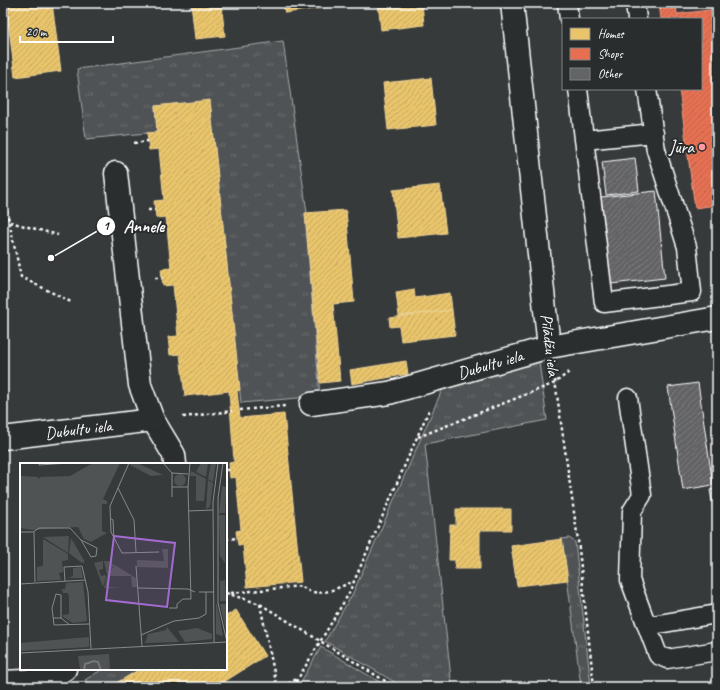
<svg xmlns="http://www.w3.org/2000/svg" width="720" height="690" viewBox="0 0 720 690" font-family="Caveat,sans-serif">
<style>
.grass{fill:url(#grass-tufts);stroke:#a8a9aa}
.homes{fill:url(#homes-hatch);stroke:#f0d697}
.shops{fill:url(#shops-hatch);stroke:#ee9a85}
.building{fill:url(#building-hatch);stroke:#fff}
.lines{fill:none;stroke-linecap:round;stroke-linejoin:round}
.lane-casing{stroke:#fff;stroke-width:21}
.street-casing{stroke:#fff;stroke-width:25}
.path{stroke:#fff;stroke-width:2.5;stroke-dasharray:3 3;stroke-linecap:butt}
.lane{stroke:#2a2d2e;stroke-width:18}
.street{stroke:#2a2d2e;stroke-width:22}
.poi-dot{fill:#ff9aa2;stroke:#2a2d2e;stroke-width:1.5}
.labels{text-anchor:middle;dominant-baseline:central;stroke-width:4;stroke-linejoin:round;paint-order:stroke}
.poi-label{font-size:17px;fill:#fff;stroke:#2a2d2e;text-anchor:end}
.street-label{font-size:17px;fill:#fff;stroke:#2a2d2e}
.inset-river{fill:none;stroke:#767879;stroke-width:2}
.inset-road{fill:none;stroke:#878989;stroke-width:1}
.view{fill:#a36bd2;fill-opacity:0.15;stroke:#a36bd2;stroke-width:2}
.inset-edge{fill:none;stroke:#fff;stroke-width:2}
.leader{fill:none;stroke:#fff;stroke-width:1.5}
.callout-dot{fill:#fff;stroke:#2a2d2e;stroke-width:1.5}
.mark-label{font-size:12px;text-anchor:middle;font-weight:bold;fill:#111}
.callout-label{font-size:18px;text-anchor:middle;font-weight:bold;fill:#fff;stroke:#2a2d2e;stroke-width:4;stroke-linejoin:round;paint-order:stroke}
</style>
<defs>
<pattern id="grass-tufts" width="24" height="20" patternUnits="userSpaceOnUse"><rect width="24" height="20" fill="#505354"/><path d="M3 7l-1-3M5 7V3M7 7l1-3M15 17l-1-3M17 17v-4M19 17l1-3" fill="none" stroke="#6a6d6e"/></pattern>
<pattern id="homes-hatch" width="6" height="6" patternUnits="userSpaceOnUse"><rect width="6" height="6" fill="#e9c46a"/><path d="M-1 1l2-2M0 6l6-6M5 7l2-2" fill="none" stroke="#c2a662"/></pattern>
<pattern id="shops-hatch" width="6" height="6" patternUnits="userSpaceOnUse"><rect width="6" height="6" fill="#e76f51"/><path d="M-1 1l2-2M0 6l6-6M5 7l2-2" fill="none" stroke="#b86450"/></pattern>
<pattern id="building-hatch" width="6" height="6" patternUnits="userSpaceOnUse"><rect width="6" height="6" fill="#636465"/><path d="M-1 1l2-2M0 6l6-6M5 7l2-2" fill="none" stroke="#7a7b7c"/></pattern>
</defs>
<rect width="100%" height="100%" fill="#373a3b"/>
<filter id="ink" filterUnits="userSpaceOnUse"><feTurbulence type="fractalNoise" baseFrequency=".025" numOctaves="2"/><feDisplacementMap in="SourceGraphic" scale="8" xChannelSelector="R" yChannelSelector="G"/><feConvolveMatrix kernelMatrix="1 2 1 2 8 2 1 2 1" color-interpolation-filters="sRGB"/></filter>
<g filter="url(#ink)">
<!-- grass -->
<path class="grass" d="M283,41L307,213L305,214L320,396L241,403L210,101L155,106L157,132L86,139L77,69Z
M539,362L547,420L425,444L452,687H403L325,641L353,593L442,390Z
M569,538L575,542L591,687H574L581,686L562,539Z
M321,647L388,687H298Z
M103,669H140L110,687H90L85,680Z"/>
<!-- homes -->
<path class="homes" d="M52,3L61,71L15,77L6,4Z
M191,3H221L225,36L195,39Z
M283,3H334L335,6L285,13Z
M378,3H422L424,25L381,30Z
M431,78L436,125L388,130L383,83Z
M210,100L240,390L237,391L240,418L284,414L301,582L247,587L243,545H238L236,531L241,530L236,477L230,478L229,463L234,462L229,391L185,396L180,354L170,355L168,337L178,336L173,285L163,286L161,269L171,268L166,217L156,218L154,201L164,200L159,149L149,150L147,133L157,132L155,106Z
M440,185L446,233L398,238L393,190Z
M346,210L354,302L333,304L340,381L320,383L305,213Z
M414,289L415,298L450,293L452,310L399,316L396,292Z
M452,310L455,335L401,341L399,326L390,327L389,318Z
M406,361L408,374L352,384L350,370Z
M456,509H511V530H480V569H455V560H449L450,525H456Z
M562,539L568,580L517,586L511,546Z
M236,610L265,656L216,687H110L140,669H226V616Z"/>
<!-- shops -->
<path class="shops" d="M659,3H676L677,14L717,9V205L695,208L679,89H701V19H661Z"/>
<!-- building -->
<path class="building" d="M635,158L639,191L606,195L602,162Z
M656,191L665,278L611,284L601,197Z
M698,383L713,485L683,490L668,387Z
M717,488V528L710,490Z"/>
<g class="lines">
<!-- lane casing -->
<g class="lane-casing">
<path id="lane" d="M567,3L569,19
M635,3L637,19
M578,89L604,303L692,292L687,247L656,150L647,89
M584,140L654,133
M628,398L642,495L632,511L630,580L647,626L717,614
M647,626L658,655L667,659L717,651"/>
</g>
<!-- street casing -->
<g class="street-casing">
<g id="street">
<path d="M512,3L549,347"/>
<path d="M116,173L140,385L153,420L174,455L175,464"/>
<path id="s1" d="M311,404L389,393L549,347L717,318"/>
<path id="s2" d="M3,438L153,420"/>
<path d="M3,682L47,680"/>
<path d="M37,687L65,669"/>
</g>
</g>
<!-- path -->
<path class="path" d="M134,143L148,141
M3,193L21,277L71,302
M148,210H155
M10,222L58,235
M155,278H162
M554,374L578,540L594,687
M240,410L285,406
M183,417L232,411
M418,437L555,383L569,372
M226,470H230
M226,539L237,538
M226,593L260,604L395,687
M231,593L301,586C318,600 335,588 353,582
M260,604L277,687
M283,687L298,678
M293,687L348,595L429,410
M587,687L593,683"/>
<!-- lane -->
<use href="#lane" class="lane"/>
<!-- street -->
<use href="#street" class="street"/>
</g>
</g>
<!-- markers -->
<circle class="poi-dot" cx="702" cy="147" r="4"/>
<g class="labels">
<!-- poi labels -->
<g class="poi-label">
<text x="694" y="147">Jūra</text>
</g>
<!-- street labels -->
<g class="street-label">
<text transform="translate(550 345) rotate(83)">Pīlādžu iela</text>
<text stroke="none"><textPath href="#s1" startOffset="184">Dubultu iela</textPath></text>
<text stroke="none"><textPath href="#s2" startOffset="76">Dubultu iela</textPath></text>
</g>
</g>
<!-- overview -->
<g transform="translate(20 463)">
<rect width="207" height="207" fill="#373a3b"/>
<path d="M73,0H100L83,36L87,38V41H82V68L87,70L71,79L64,76L58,64L13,67L0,65V13L18,14V16L21,14L50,13ZM111,0H117L143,12L131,13L110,2ZM181,0H188L186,14L176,9ZM191,0H196L193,19L188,16ZM171,8L186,16L184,38H176V13H170ZM154 17a6 6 0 1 1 12 0a6 6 0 1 1-12 0ZM188,17L193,20L190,44L186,46ZM202,23L206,24L205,50H199ZM199,52H205V100L200,93ZM49,73L48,90L23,74ZM51,75L65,99L62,100L49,90ZM23,76L48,91V97L42,98L43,109L39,110L41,117L17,118V104L23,103ZM142,86H148V105L117,104V97L144,98ZM83,98V106L79,107L81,113L85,112L86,114L83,124L74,100ZM84,98H89L94,102L87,112ZM95,102L116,115L117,124H112L111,113H88V124L101,125H84L87,112ZM61,104L63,115H48L53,113V105ZM205,117L206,138H200V118ZM63,119L67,158L53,160L43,154V152L49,151V135L48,130H43L42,126H45L46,120ZM196,141H197L203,173L196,171ZM200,141H206L207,173ZM147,164L159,179L125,180L128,171L146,167ZM177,165L192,171V176L165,179L158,168ZM69,174V184L0,188V180ZM89,191L90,207H60L58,193Z" fill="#505354"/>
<path d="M0,18L15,24L12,32L0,26ZM0,35L30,48L26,49L24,58L16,61L0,54ZM40,47H53L64,56L59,61L41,57L36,55Z" fill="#505354"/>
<path class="inset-river" d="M64,207L65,201L74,198L78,199L81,207"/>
<path class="inset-road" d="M19,0V2L49,0M109,0L90,43L91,69L102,90L139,89M143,0L152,10V34M203,0L198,35V140L207,179M152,10L168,11M152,24H168M98,25L114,57L116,89M168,48L193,47M90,55L93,57L94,77M0,69H13L19,65H50L61,77M14,69L15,119M61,77L77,85L76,93L71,94ZM116,103L122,183M45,118L44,104L62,103L68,129L71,186M0,121L65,117M118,125L168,126L175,129M179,129H194M149,145H157V141L163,136H171L168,24L170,0M33,155H41L50,162M41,155V132L36,131L32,145L34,162L69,161M121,172L154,158L179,155L186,151V129M194,179L193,39L198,0M0,190L207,179"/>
<path class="view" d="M94,73L155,80L147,144L86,137Z"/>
<rect width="207" height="207" class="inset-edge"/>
</g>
<!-- callouts -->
<path class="leader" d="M51 258L106 226"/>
<g class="callout-dot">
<circle cx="51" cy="258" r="4"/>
<circle cx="106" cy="226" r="10"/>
</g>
<g class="mark-label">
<text x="106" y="230">1</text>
</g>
<g class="callout-label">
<text x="144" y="232">Annele</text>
</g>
<!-- margin -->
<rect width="720" height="690" fill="none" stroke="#2a2d2e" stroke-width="16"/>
<rect x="8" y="8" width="704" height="674" fill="none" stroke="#fff" stroke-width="1.5" filter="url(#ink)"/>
<!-- legend -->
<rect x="562" y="18" width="140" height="72" fill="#2a2d2e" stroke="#7f8182"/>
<rect x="570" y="28" width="20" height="12" fill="#e9c46a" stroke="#7f8182"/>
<text x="598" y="38" font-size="12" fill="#ffffff">Homes</text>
<rect x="570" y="48" width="20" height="12" fill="#e76f51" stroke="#7f8182"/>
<text x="598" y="58" font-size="12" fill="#ffffff">Shops</text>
<rect x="570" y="68" width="20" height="12" fill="#636465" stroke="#7f8182"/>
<text x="598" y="78" font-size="12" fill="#ffffff">Other</text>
<!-- scale -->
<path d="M20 36v6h93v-6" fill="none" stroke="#ffffff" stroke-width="2"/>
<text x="26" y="36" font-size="12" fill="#ffffff" stroke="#2a2d2e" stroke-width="3" paint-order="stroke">20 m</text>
</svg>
